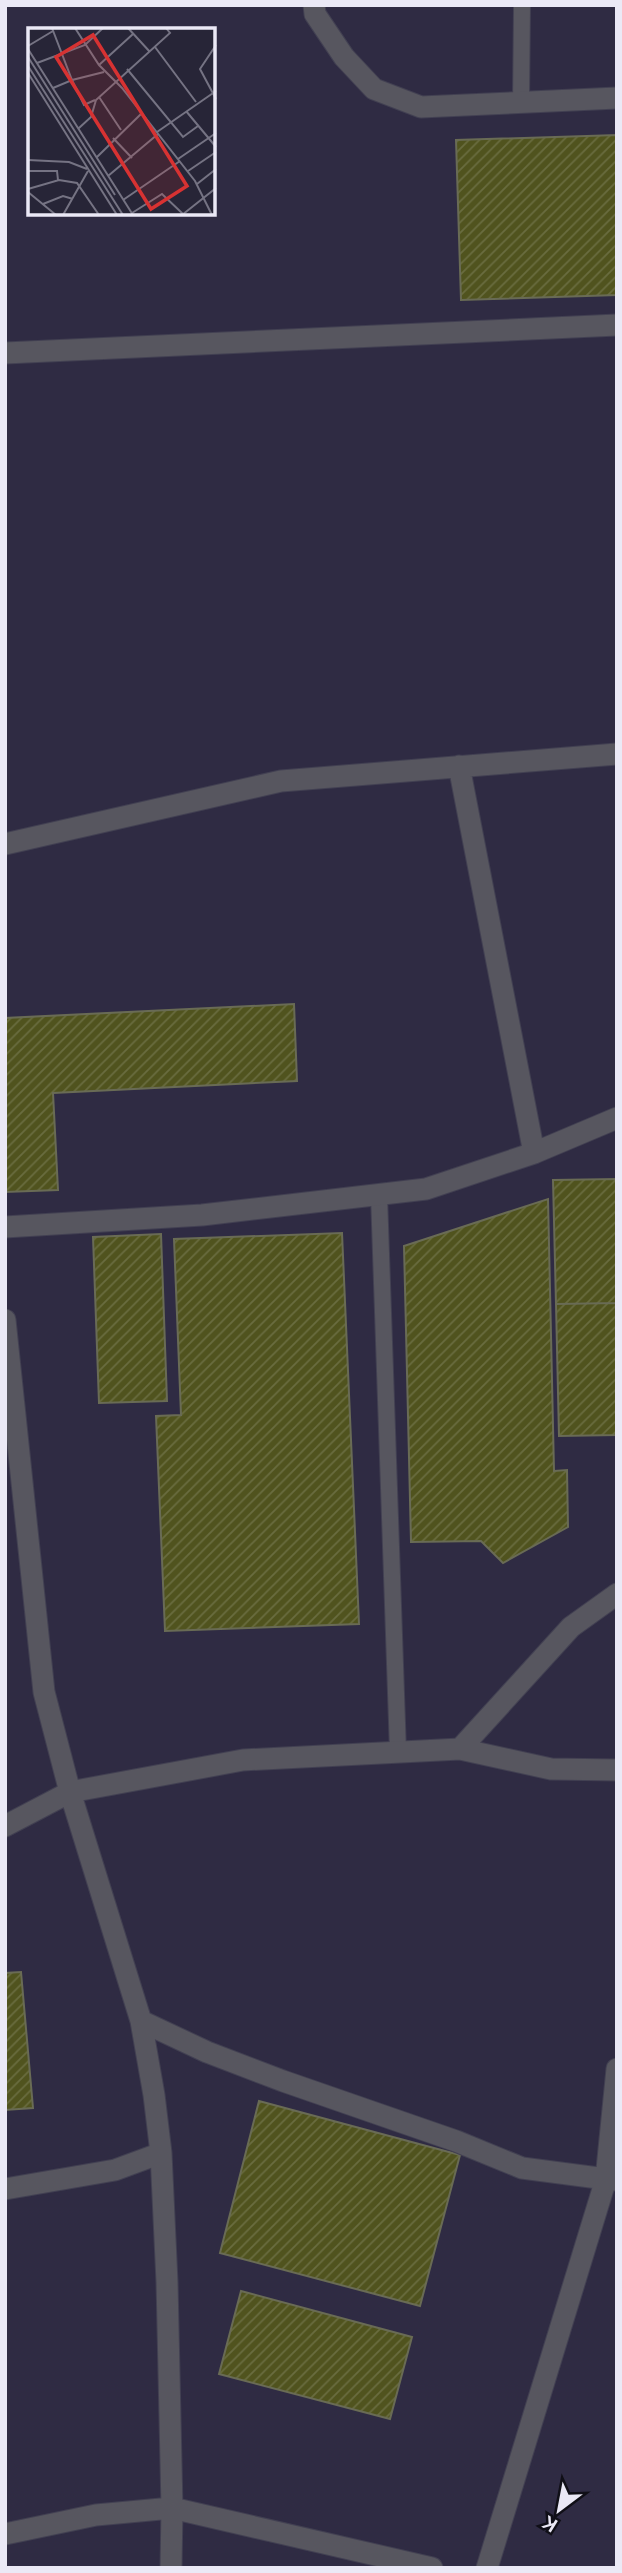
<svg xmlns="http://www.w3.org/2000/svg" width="622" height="2573" viewBox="0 0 622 2573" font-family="Raleway,sans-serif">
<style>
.built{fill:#2f2b43;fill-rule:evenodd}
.building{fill:url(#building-hatch);stroke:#696b55;stroke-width:2}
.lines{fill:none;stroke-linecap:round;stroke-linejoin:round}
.service-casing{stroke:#424052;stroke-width:18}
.minor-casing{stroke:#424052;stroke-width:23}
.service{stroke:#57565f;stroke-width:16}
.minor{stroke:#57565f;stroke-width:21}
.inset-road{fill:none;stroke:#757383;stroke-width:2}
.view{fill:#d73232;fill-opacity:0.15;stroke:#d73232;stroke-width:3.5}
.inset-edge{fill:none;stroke:#ebe9f6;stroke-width:3.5}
</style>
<defs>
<pattern id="building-hatch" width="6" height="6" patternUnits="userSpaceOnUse" patternTransform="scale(1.75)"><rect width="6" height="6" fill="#50531e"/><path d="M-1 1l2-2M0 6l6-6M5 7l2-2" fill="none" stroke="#696c3f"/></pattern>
</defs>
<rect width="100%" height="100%" fill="#272537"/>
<!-- built -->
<path class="built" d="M5,5H617V2568H5ZM30,30H214V214H30Z"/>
<!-- building -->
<path class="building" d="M617,135V295L461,300L456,140Z
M294,1004L297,1081L53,1093L58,1190L5,1192V1018Z
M617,1179V1303L556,1304L553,1180Z
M548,1199L554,1471L567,1470L568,1527L503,1563L481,1541L411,1542L404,1246Z
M342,1233L359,1624L165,1631L156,1416L181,1415L174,1239Z
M161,1234L167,1401L99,1403L93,1237Z
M617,1303V1435L559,1436L556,1304Z
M21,1972L33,2108L5,2110V1973Z
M259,2101L460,2155L420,2306L220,2253Z
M241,2291L412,2337L390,2419L219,2374Z"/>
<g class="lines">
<!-- service casing -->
<g class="service-casing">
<path id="service" d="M521,103L522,5
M379,1195L398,1752"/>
</g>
<!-- minor casing -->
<g class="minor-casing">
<path id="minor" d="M314,5L315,14L344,57L374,89L421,107L617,98
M5,353L617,325
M459,766L534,1153
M5,844L281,781L617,754
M5,1227L202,1215L426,1189L534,1153L617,1118
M5,1320L44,1692L70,1792L141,2021L154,2095L161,2153L167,2282L172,2508L171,2568
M460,1749L551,1769L617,1770
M5,1826L70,1792L243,1760L460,1749L571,1627L617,1594
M141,2021L207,2052L283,2081L456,2141L522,2168L606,2179L487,2568
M617,2069L606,2179L617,2180
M5,2189L115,2170L161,2153
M5,2534L96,2515L172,2508L432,2568"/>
</g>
<!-- service -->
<use href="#service" class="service"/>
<!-- minor -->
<use href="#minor" class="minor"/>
</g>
<!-- overview -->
<g transform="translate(28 28)">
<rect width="187" height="187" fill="#272537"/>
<path class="inset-road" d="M24,0L44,52L76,44M47,0L71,37L94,60L167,153L184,187M100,0L122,24M188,17L172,41L188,71M0,18L25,3M127,19L168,74M0,21L105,187M0,29L87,167M9,35L57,17L75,0M71,37L105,6M0,38L95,187M99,41L155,109L170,98M0,45L89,187M25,60L44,52L56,77L67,72M71,69L93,102M158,83L188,119M51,100L63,89L68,72L142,5L138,0M129,104L188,63M85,110L104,130M69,129L114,85M150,131L188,105M0,132L41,134L59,141M0,143H29L30,152M160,143L188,124M80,148L130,106M169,156L188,141M0,161L31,152L49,155L71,187M0,164L28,187M95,172L152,133M15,176L35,168L45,171M104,185L134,166L155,186M35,187L60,143M154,187L188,160"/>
<path class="view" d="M65,7L159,158L123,181L28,29Z"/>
<rect width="187" height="187" class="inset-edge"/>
</g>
<!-- border -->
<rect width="622" height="2573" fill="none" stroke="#ebe9f6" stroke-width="14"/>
<!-- north arrow -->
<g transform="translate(559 2510) rotate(212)" stroke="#100f17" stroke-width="5" paint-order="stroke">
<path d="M0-5L12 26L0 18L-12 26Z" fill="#ebe9f6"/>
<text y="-10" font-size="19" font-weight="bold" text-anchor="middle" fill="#ebe9f6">K</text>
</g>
</svg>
